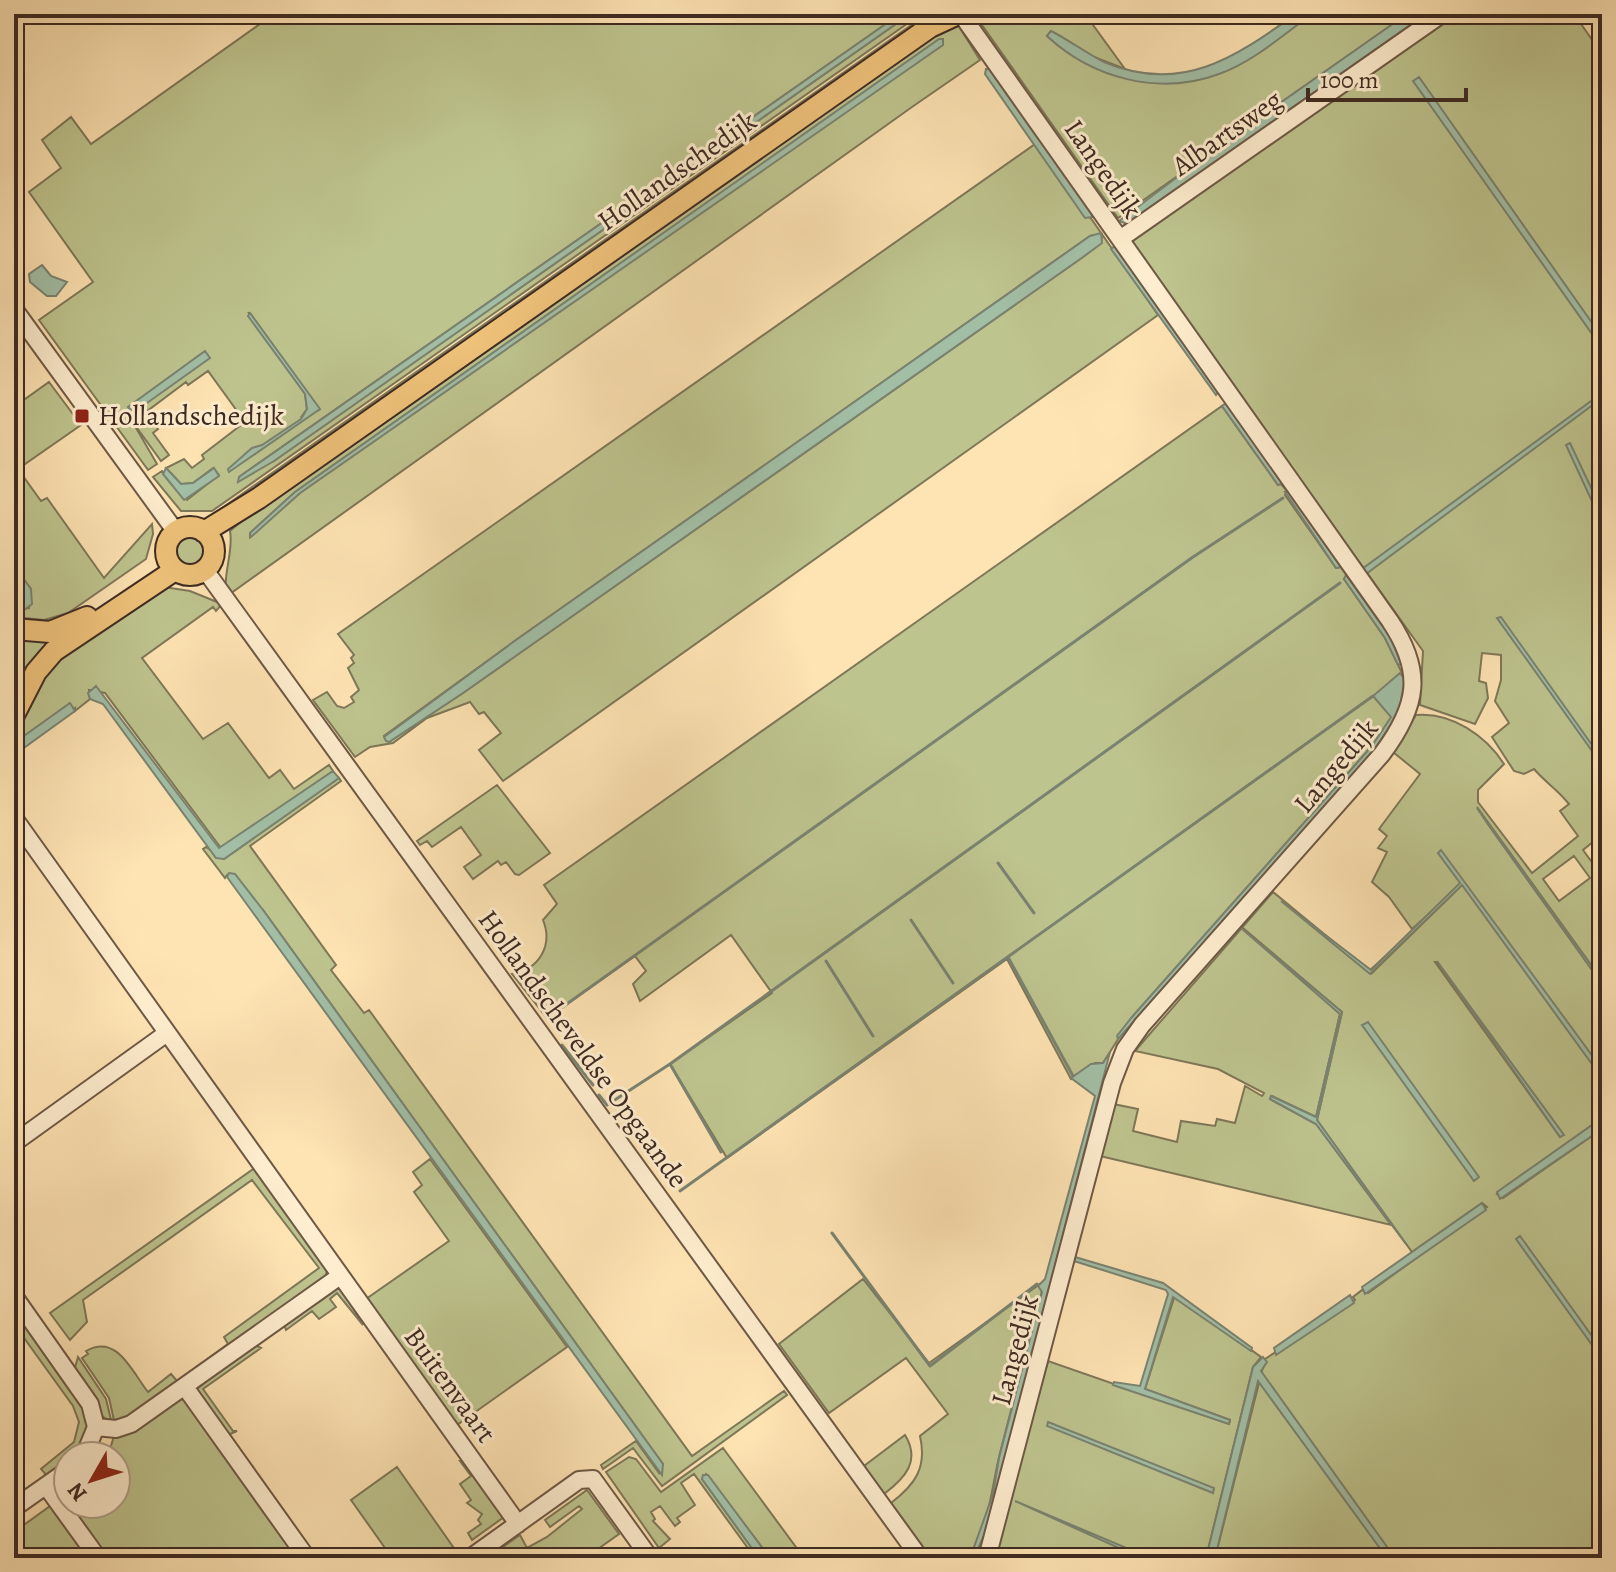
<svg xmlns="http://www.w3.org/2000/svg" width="1616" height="1572" viewBox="0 0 1616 1572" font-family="Alegreya,serif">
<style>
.green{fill:#bec48e;stroke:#7e7758;stroke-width:2;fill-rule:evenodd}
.water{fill:#a2bfa6;stroke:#7a8371;stroke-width:2}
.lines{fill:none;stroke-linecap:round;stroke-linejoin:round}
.stream{stroke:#7a8371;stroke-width:3}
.minor-casing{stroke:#6e5846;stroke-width:20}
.major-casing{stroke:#3e2a22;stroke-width:24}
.minor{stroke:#feedce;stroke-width:16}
.major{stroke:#efc27a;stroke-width:20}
.poi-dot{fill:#8f2418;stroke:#feedce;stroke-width:3}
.labels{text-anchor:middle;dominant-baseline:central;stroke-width:6;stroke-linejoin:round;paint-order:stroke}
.street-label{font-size:28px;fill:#3e2a22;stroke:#feedce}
.poi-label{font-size:28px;fill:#3e2a22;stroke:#feedce;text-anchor:start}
</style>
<rect width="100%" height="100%" fill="#fee3b3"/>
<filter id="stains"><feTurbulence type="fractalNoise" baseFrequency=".0025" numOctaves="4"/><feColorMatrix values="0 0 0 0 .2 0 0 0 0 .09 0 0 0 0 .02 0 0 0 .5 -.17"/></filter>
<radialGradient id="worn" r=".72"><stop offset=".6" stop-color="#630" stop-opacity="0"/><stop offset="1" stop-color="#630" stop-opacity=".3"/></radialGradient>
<!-- green -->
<path class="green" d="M274,14H900L239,477L274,461L910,14H921L212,511H181L153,477L162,471L187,500L219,475L213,468L193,483L181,484L166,468L184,459L192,468L204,459L202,455L245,422L208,371L188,385L186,382L146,412L158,429L153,433L169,455L161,461L132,421L157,464L148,470L39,320L93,282L29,192L61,168L42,140L71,117L91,144ZM249,313H250L319,410L302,416L307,409L305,394Z
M927,14H935L219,517L215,513Z
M971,14H1085L1125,69L1094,57L1051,31L1047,36C1097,82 1179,97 1240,64C1265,51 1285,28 1310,16C1323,9 1389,14 1407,14L1118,218L982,25L975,29Z
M1448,14H1574L1602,54V840L1599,837L1583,850L1602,876V980L1477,807L1602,984V1118L1497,1194L1503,1198L1602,1129V1558H1215L1265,1359L1355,1300L1353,1297L1362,1290L1368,1293L1487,1207L1482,1203L1412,1252L1317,1120L1342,1012L1243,928L1340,1014L1316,1117L1272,1096L1270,1099L1316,1124L1391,1225L1100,1156L1113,1104L1138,1109L1133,1131L1177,1142L1181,1121L1215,1126L1217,1119L1235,1123L1245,1086L1262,1096L1264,1093L1218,1069L1135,1051L1273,892L1369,971L1389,953L1371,974L1462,885L1412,929L1389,897L1372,882L1387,852L1378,848L1387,836L1379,829L1420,774L1393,752L1416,715C1452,712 1486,736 1504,764L1478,790V802L1532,873L1578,836L1560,811L1569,804C1556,788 1546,783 1534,769L1524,774L1514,771L1492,737L1509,723L1495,701L1501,680V655L1482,653L1479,681L1486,683L1488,698L1475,724L1420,705L1423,651L1131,245L1132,239ZM1574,856L1590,878L1559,901L1543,879ZM1435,962H1437L1563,1135L1560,1137Z
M955,20L980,60L912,107L227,596C222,575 234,551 230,531L275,493ZM931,46L926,55L300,493L250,537V533L295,492Z
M1038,142L1158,315L503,781L479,750L501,733L484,712L479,714L470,702L427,718L393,743L370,747L355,757L313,700L327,692L337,706L344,708L354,702L351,697L359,690L348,668L354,663L351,658L354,655L338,634ZM1102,234L1101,243L1083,257L463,693L389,742L384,736L516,640L1090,236Z
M49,382L81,425L18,469L41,501L47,498L104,578L152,524L153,534L146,559L68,613L44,620L14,617V610L29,608L31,589L14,566V407Z
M1222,406L1278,485L1281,484L1287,491L1285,495L1336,568L1341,567L1347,576L1344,579L1385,638L1402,673L1374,696L1392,717L1372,746L1132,1017L1103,1063H1095L1071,1079L1007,959L727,1158L670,1064L772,993L731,935L640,1001L633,984L646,971L635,956L547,1018L512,974C540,969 553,945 543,920L557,904L544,885Z
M174 552a16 16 0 1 1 32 0a16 16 0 1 1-32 0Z
M164,587L190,591L222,604L216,611L213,607L142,658L203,739L228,723L269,778L280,770L294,789L329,765L333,771L221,848L105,693L89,690L90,699L75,711V708L14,743V721L42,671Z
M61,633L14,708V634Z
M339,778L341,781L250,846L336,965L331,970L364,1013L369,1010L692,1456L784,1391L787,1395L662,1486L633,1448L603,1469L601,1465L636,1441L659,1473L663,1464L263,910L227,875L225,878L203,849L206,847L224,859Z
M497,785L550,853L519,875L515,874L506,862L501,865L498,861L473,879L464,867L481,855L461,827L432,847L427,841L420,845L417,841Z
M430,1159L567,1347L454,1427L366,1299L449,1241L414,1192L422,1185L413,1172Z
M256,1167L327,1268L326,1276L128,1421L115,1425L109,1398L82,1358L88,1354L86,1351C117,1333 132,1372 148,1392L171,1374L177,1381L228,1344L224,1337L319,1268L252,1180L83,1300L87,1322L70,1340L50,1313Z
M863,1279L929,1363L1040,1284L1042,1291C1028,1345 1014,1399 1000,1453C991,1489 990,1526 968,1558H931L891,1503C916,1484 927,1467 920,1436L948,1414L906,1358L829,1413L779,1344Z
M337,1288L343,1291L363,1325L337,1293L330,1299L336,1307L319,1319L312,1311L286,1330L284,1324Z
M1175,1295L1261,1357L1253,1367L1206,1558H994L1048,1361L1229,1424L1230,1420L1145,1389Z
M14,1305L90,1419L78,1456H68V1463L47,1476L41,1469L74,1442L79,1422L73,1406L14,1324Z
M255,1345L261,1348L203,1389L233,1431H237L228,1435L197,1393L198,1388Z
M78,1357L106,1399L112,1424L101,1415L74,1371Z
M179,1399L185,1400L301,1558H103L61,1499L68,1494V1504H116V1456H108L114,1436Z
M905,1435C921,1461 905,1478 884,1494L864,1466Z
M723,1448L804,1558H770L706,1474L702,1479L759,1558H755L694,1474L681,1483L695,1505L677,1518L680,1522L675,1526L660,1506L651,1512L655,1519L653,1521L670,1539L659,1548L606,1472L629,1457L636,1459L661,1492Z
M460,1461H464L504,1517L472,1540L468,1533L481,1524L478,1520L482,1514L467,1503L471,1500L460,1484L471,1476Z
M397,1467L456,1551L446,1558H380L379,1553L385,1548L351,1500Z
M587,1490L619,1534L591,1554L594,1558H487L520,1535L527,1548L547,1537L582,1509L579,1506L550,1527L545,1520Z
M53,1504L91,1558H14V1532Z"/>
<!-- water -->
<path class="water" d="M900,14H910L274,461L238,482L239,477Z
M1296,14H1312C1283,35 1253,62 1219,74C1160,96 1093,79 1047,36L1051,31C1069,40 1086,53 1104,62C1182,95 1235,57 1296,14Z
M1407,14H1426L1127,224L1119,221L1213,150Z
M939,39H943V45L300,493L251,537L250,533L295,492Z
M986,69H992L1094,211L1092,217L1085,218L985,74Z
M1419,77L1602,337V348L1413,81Z
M1101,233L1102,243L1083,257L463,693L389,742L386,741L384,737L516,640L1090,236Z
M1115,246L1218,392L1216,395L1111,249Z
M42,265L51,276L67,282L56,296H47L30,282L29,274Z
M250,313L320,409L229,472L228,469L252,448L262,445L301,419L307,409L305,394L248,316Z
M205,351L210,358L133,413L128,407Z
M1602,393V398L1366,574L1362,569Z
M1226,403L1282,482L1281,484L1278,485L1222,406Z
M1570,443L1602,511V523L1566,445Z
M166,468L181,484L193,483L214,468L219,476L184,500L163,474Z
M1285,492H1289L1341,567L1336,568Z
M14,566L31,589L32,604L24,610H14Z
M1346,575L1391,638L1401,664L1398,665L1385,638L1344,579Z
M1501,617L1602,759V765L1497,618Z
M1400,673L1405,680L1399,712L1375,749L1118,1039L1117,1036L1132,1017L1372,746L1391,717L1373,696Z
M96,686L219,848L333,771L339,778L224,859L216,858L103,704L90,699L88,693Z
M70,703L75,711L14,755V743Z
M1477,808L1602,980V984L1489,826Z
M1441,850L1602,1069V1078L1462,885L1370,974L1281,901L1371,970L1460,883L1438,853Z
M229,873L235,874L263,910L663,1464L662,1475L227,877Z
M1242,929L1342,1012L1317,1120L1406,1244L1316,1124L1270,1099L1271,1096L1316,1117L1340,1014Z
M1437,961L1564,1135L1560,1137Z
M1368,1022L1479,1177L1474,1181L1362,1025Z
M1110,1052L987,1529L976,1553L973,1550L993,1494L999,1458L1042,1292L1038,1286L1045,1279L1095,1096L1071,1078L1091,1064L1103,1063Z
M1602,1118V1129L1500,1199L1497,1192Z
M1482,1203L1486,1210L1365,1294L1362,1287Z
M1520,1236L1602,1350V1359L1516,1239Z
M1075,1257L1163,1283L1252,1348L1251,1351L1173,1297L1145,1389L1230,1420L1229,1424L1113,1385L1114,1382L1140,1386L1168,1294L1166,1290L1074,1261Z
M1350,1295L1354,1303L1276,1355L1274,1348Z
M1263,1357L1267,1362L1261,1371L1395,1558H1387L1258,1381L1215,1558H1206L1253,1367Z
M1048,1422L1214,1488L1213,1493L1047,1426Z
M703,1475H708L770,1558H759L702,1479Z
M1015,1501L1150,1558H1151H1141Z"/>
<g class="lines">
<!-- stream -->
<path class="stream" d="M998,863L1034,913
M911,920L953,983
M1008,957L1073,1076
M826,961L873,1036
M550,1016L1193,557L1283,498
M562,1045L593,1085
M599,1095L607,1105L670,1064
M721,1152L670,1064L1340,583
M680,1191L1373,696
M832,1233L930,1366L1037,1284"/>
<!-- minor casing -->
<g class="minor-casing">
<path id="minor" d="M961,14L1390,621C1424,672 1418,706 1382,754L1142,1025L1125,1049L1112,1083L987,1558
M1120,239L1442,14
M14,309L176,532
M205,570L920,1558
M14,818L518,1524
M14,1143L167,1033
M14,1296L90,1404L96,1427L84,1456
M185,1387L307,1558
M96,1427L116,1429L131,1424L340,1276
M46,1486L98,1558
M14,1508L68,1470
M470,1558L579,1480L593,1479L650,1558"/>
</g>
<!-- major casing -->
<g class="major-casing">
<path id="major" d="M166 551a24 24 0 1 1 48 0a24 24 0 1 1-48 0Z
M204,532L259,498L930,27L958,14
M14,629L50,632L87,617
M14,715L36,672L54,651L175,570"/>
</g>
<!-- minor -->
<use href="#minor" class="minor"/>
<!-- major -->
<use href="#major" class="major"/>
</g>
<!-- markers -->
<rect class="poi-dot" x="74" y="408" width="16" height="16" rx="4"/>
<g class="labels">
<!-- street labels -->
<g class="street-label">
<text transform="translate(1227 133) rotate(-35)">Albartsweg</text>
<text transform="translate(1103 169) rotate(55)">Langedijk</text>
<text transform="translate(677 171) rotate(-35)">Hollandschedijk</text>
<text transform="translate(1336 766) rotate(-50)">Langedijk</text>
<text transform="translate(583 1049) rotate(54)">Hollandscheveldse Opgaande</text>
<text transform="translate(1015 1350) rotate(-75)">Langedijk</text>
<text transform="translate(450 1385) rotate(54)">Buitenvaart</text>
</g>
<!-- poi labels -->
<g class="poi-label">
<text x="98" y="416">Hollandschedijk</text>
</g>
</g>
<!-- margin -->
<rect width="1616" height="1572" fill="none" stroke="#fee3b3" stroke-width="48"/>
<rect x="16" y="16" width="1584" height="1540" fill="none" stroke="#3e2a22" stroke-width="4"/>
<rect x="24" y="24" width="1568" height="1524" fill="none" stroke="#3e2a22" stroke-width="2"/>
<!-- north arrow -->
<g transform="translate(92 1480) rotate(231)"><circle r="38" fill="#feedce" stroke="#b19f89" stroke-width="2"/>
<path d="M0-6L14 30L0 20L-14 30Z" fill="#8f2418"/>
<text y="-12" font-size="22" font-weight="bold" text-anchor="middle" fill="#3e2a22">N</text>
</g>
<!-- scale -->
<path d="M1308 88v12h158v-12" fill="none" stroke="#3e2a22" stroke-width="4"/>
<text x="1320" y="88" font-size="24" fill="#3e2a22" stroke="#feedce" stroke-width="6" paint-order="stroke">100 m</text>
<rect width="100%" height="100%" filter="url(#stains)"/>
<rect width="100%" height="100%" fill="url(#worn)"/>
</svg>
